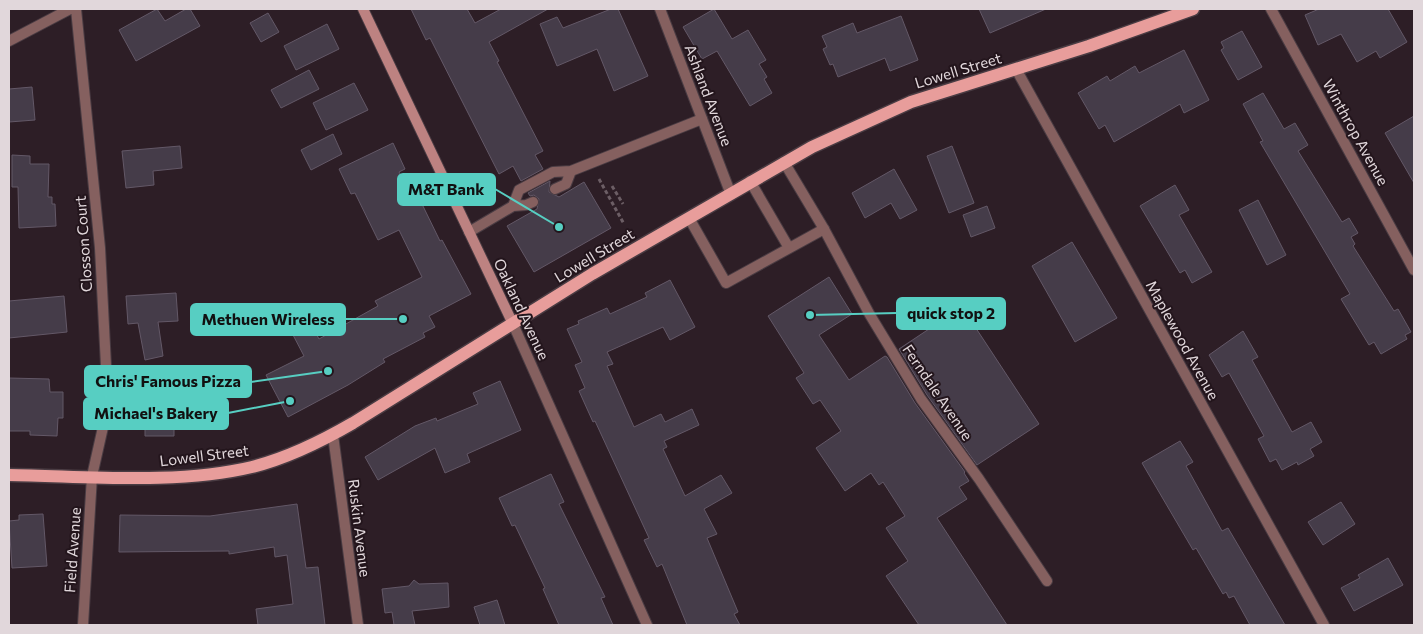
<svg xmlns="http://www.w3.org/2000/svg" width="1423" height="634" viewBox="0 0 1423 634" font-family="Commissioner,sans-serif">
<style>
.building{fill:#453c49;stroke:#635867}
.lines{fill:none;stroke-linecap:round;stroke-linejoin:round}
.lane-casing{stroke:#4a3c43;stroke-width:12}
.street-casing{stroke:#4a3c43;stroke-width:12}
.secondary-casing{stroke:#4a3c43;stroke-width:12}
.primary-casing{stroke:#4a3c43;stroke-width:15}
.path{stroke:#6c5e65;stroke-width:3;stroke-dasharray:4 2.5;stroke-linecap:butt}
.lane{stroke:#85605f;stroke-width:10}
.street{stroke:#85605f;stroke-width:10}
.secondary{stroke:#bd8281;stroke-width:10}
.primary{stroke:#e89d9b;stroke-width:12}
.labels{text-anchor:middle;dominant-baseline:central;stroke-width:4;stroke-linejoin:round;paint-order:stroke}
.street-label{font-size:15px;fill:#e1d7db;stroke:#23151c}
.leader{fill:none;stroke:#57cec2;stroke-width:2}
.callout-dot{fill:#57cec2;stroke:#23151c;stroke-width:2}
.callout{fill:#57cec2;stroke:#57cec2;stroke-width:2}
.callout-label{font-size:16px;text-anchor:middle;font-weight:bold;fill:#111}
</style>
<rect width="100%" height="100%" fill="#2d1e26"/>
<!-- building -->
<path class="building" d="M157,9L165,21L186,9H190L200,26L136,61L119,30Z
M411,9H467L475,23L501,9H548L489,42L499,61L497,62L543,151L535,155L543,169L521,181L513,166L499,174L430,38L426,40Z
M611,9H618L648,76L614,91L597,49L557,66L540,24L557,17L563,28Z
M714,9L732,39L748,30L766,60L759,64L767,77L764,79L772,93L750,106L717,51L702,59L683,27Z
M979,9H1046L990,33Z
M1319,9H1388L1407,42L1380,58L1376,51L1357,62L1341,34L1318,45L1305,15Z
M268,13L279,32L261,42L250,23Z
M901,16L918,60L890,71L885,58L838,77L833,64L830,65L823,49L827,47L822,36L853,23L857,33Z
M327,24L339,49L296,70L284,46Z
M1242,31L1262,67L1238,80L1221,50L1224,48L1221,42Z
M1184,50L1209,100L1184,113L1180,104L1114,142L1105,125L1099,129L1078,93L1107,76L1110,81L1135,66L1139,73Z
M309,70L319,89L281,108L271,90Z
M354,83L368,110L326,130L313,103Z
M32,87L35,120L9,122V89Z
M1263,93L1284,129L1295,123L1308,145L1298,151L1342,222L1349,218L1358,233L1351,237L1355,244L1353,246L1394,311L1398,309L1411,332L1405,335L1407,339L1381,354L1374,342L1369,345L1341,299L1350,294L1260,142L1263,141L1243,104Z
M1414,116V183L1385,133Z
M333,134L342,154L311,170L301,150Z
M393,143L405,169L399,172L415,204L421,202L440,241L442,240L471,294L429,316L435,327L423,333L425,337L383,359L385,362L348,385L288,417L266,375L304,356L292,333L311,324L319,339L378,306L375,301L422,277L399,230L378,240L355,193L351,194L339,169Z
M180,146L182,168L153,171L154,185L126,188L122,151Z
M952,146L974,203L949,213L927,156Z
M12,155L30,156V164H49L48,197H52V204H55L56,226L19,228L18,187H12Z
M894,169L917,210L900,219L891,203L865,218L852,193Z
M550,181L549,192L559,197L584,182L611,228L534,272L507,226L537,209L539,199L534,195L530,196L528,193Z
M1175,185L1189,210L1179,215L1212,272L1192,283L1185,270L1180,273L1140,206Z
M1258,200L1286,255L1267,265L1239,210Z
M987,206L995,228L971,237L963,215Z
M1072,242L1117,318L1075,342L1032,266Z
M829,277L852,314L819,335L849,380L885,356L887,357L915,403L965,472L964,473L969,481L959,487L967,499L937,518L1007,625H919L886,576L908,561L886,528L905,516L883,482L879,485L871,473L845,491L816,448L841,431L820,400L813,404L796,378L804,373L768,316Z
M670,280L695,327L670,340L663,327L607,352L613,364L607,366L634,427L661,414L665,422L692,409L699,425L664,441L667,447L663,449L685,496L721,475L732,493L704,509L717,534L707,538L738,612L734,614L740,625H687L662,564L657,567L644,540L649,538L595,421L593,422L579,391L585,388L575,365L582,362L567,329L579,324L578,321L607,308L610,314L647,297L645,293Z
M176,293L178,321L158,322L163,356L145,360L138,323L128,324L126,296Z
M64,296L67,332L9,338V301Z
M962,307L1039,424L977,465L927,395L899,349Z
M1243,331L1258,357L1252,360L1292,432L1311,422L1322,442L1310,449L1314,456L1298,465L1297,462L1282,470L1276,459L1270,462L1258,439L1264,436L1229,373L1222,377L1209,355Z
M9,378L49,379L50,392H63V418H58L57,436L30,435V431H9Z
M500,381L521,430L467,454L470,462L445,473L435,448L378,480L365,457L415,426L436,418L437,421L478,404L473,393Z
M215,384L219,420L174,425V436H145V390H191V387Z
M1180,441L1193,462L1186,466L1222,531L1228,528L1285,625H1250L1234,596L1229,598L1226,592L1223,594L1196,548L1193,550L1142,463Z
M551,474L564,502L559,504L605,597L601,598L613,625H559L543,589L545,588L515,525L512,526L499,498Z
M1341,502L1355,524L1323,545L1308,522Z
M297,504L306,568L318,567L325,625H258L256,609L293,604L287,555L275,557L274,547L229,554V551L119,552L120,515L210,516Z
M43,514L47,566L12,568L9,521L19,520V515Z
M1388,558L1403,585L1354,611L1341,588L1360,578L1358,575Z
M414,580L419,584L448,583L449,607L412,611L415,625H394L392,612L385,613L382,589L409,586Z
M497,600L505,625H480L474,607Z"/>
<g class="lines">
<!-- lane casing -->
<g class="lane-casing">
<path id="lane" d="M750,181L789,248
M555,189L566,184L571,171
M513,206L526,205L533,202
M689,218L726,283L824,229
M469,232L513,206L519,190L553,172L571,171L702,119"/>
</g>
<!-- street casing -->
<g class="street-casing">
<path id="street" d="M76,9L100,248L108,405L92,476L83,625
M660,9L730,192
M1271,9L1414,270
M9,41L70,9
M1016,69L1324,625
M784,162L824,229L870,315L921,399L979,479L1047,581
M513,324L647,625
M333,435L358,625"/>
</g>
<!-- secondary casing -->
<g class="secondary-casing">
<path id="secondary" d="M363,9L513,324"/>
</g>
<!-- primary casing -->
<g class="primary-casing">
<path id="primary" d="M9,475C86,476 177,485 252,467C288,458 322,441 353,423L592,274L812,147L911,102L1089,46L1193,9"/>
</g>
<!-- path -->
<path class="path" d="M599,179L624,224
M612,186L623,204"/>
<!-- lane -->
<use href="#lane" class="lane"/>
<!-- street -->
<use href="#street" class="street"/>
<!-- secondary -->
<use href="#secondary" class="secondary"/>
<!-- primary -->
<use href="#primary" class="primary"/>
</g>
<g class="labels">
<!-- street labels -->
<g class="street-label">
<text transform="translate(958 70) rotate(-17)">Lowell Street</text>
<text transform="translate(709 95) rotate(69)">Ashland Avenue</text>
<text transform="translate(1356 132) rotate(61)">Winthrop Avenue</text>
<text transform="translate(83 244) rotate(-94)">Closson Court</text>
<text transform="translate(594 255) rotate(-31)">Lowell Street</text>
<text transform="translate(522 309) rotate(65)">Oakland Avenue</text>
<text transform="translate(1183 340) rotate(61)">Maplewood Avenue</text>
<text transform="translate(938 392) rotate(56)">Ferndale Avenue</text>
<text transform="translate(204 455) rotate(-7)">Lowell Street</text>
<text transform="translate(360 528) rotate(83)">Ruskin Avenue</text>
<text transform="translate(72 550) rotate(-86)">Field Avenue</text>
</g>
</g>
<!-- callouts -->
<path class="leader" d="M559 227L495 189M810 315L897 313M403 319L345 319M328 371L251 382M290 401L228 413"/>
<g class="callout-dot">
<circle cx="559" cy="227" r="5"/>
<circle cx="810" cy="315" r="5"/>
<circle cx="403" cy="319" r="5"/>
<circle cx="328" cy="371" r="5"/>
<circle cx="290" cy="401" r="5"/>
</g>
<g class="callout">
<rect x="398" y="174" width="97" height="31" rx="5"/>
<rect x="897" y="298" width="108" height="31" rx="5"/>
<rect x="191" y="304" width="154" height="31" rx="5"/>
<rect x="85" y="366" width="166" height="31" rx="5"/>
<rect x="84" y="398" width="144" height="31" rx="5"/>
</g>
<g class="callout-label">
<text x="446" y="195">M&amp;T Bank</text>
<text x="951" y="319">quick stop 2</text>
<text x="268" y="325">Methuen Wireless</text>
<text x="168" y="387">Chris' Famous Pizza</text>
<text x="156" y="419">Michael's Bakery</text>
</g>
<!-- border -->
<rect width="1423" height="634" fill="none" stroke="#e1d7db" stroke-width="20"/>
</svg>
